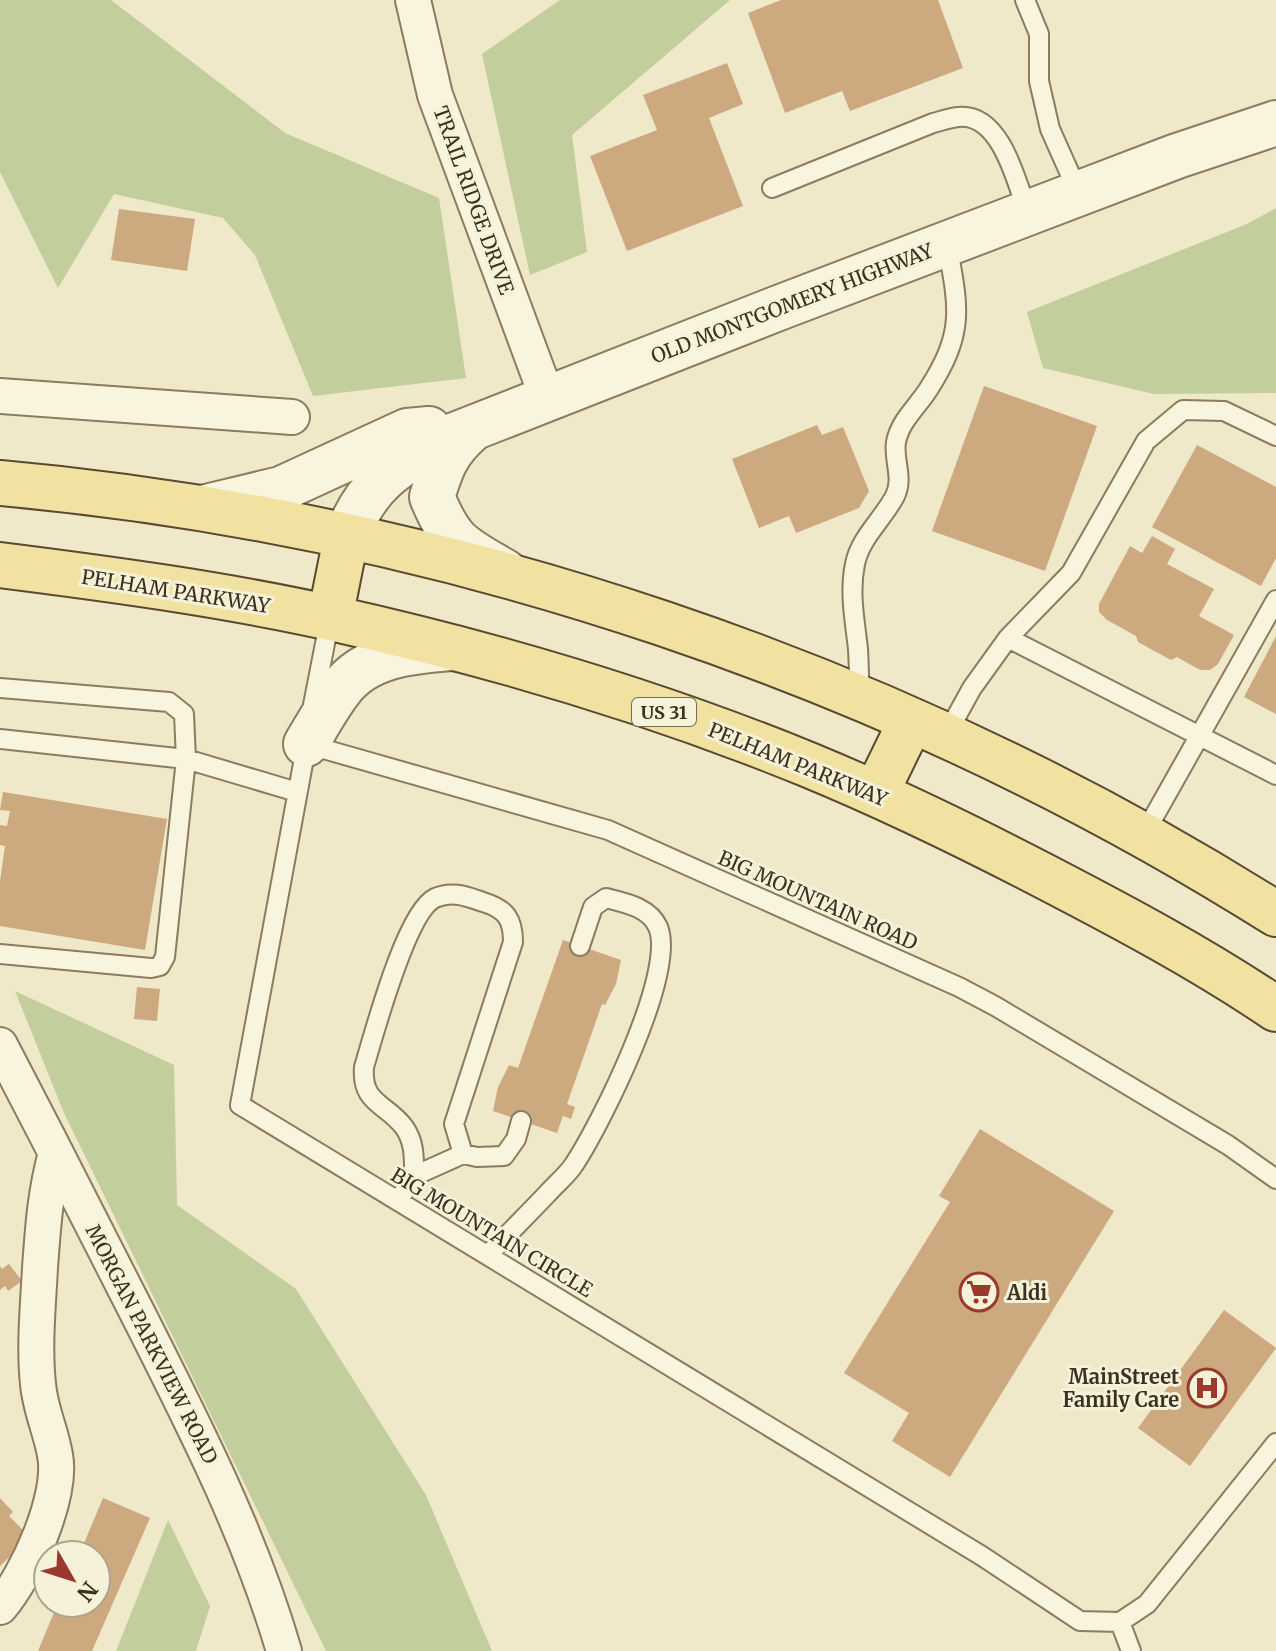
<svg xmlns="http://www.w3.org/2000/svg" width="1276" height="1651" viewBox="0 0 1276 1651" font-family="Merriweather,serif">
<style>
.green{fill:#c2ce9c}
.building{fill:#cda97f}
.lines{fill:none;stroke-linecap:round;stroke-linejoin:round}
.service-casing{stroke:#8c7b5d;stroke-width:22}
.minor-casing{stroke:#8c7b5d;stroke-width:38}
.tertiary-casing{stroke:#8c7b5d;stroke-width:48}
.primary-casing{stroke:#5a4931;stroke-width:48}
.service{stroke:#f9f4dd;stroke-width:18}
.minor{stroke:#f9f4dd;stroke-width:34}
.tertiary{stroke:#f9f4dd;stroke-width:44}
.primary{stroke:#f1e2a2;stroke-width:44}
.labels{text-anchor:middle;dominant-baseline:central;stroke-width:6;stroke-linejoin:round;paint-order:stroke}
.shield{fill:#f6f1d9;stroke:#746b58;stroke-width:2}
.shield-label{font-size:18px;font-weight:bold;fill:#3c3121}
.street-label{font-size:20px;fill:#3c3121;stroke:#f6f1d9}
.poi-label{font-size:20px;font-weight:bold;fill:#3c3121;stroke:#f6f1d9;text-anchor:start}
</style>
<rect width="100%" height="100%" fill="#efe8c9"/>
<!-- green -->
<path class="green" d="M0,0H111L285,133L439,198L466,378L313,396L255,255L223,218L114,194L58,288L0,172Z
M560,0H730L572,135L587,252L530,275L482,54Z
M1276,208V393L1154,394L1043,368L1027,312L1247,224Z
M15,991L174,1065L177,1205L296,1289L426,1495L492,1651H326L64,1113Z
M168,1520L210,1606L196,1651H116Z"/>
<!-- building -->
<path class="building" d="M781,0H938L963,68L850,111L842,91L785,113L748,13Z
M727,63L743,104L709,118L743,206L627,251L590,156L657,130L643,95Z
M119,209L195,219L187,271L111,260Z
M984,386L1097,426L1045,571L932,531Z
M817,425L822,435L843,427L869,491L859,508L796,533L789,516L759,528L732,459Z
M1197,445L1276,487V558L1261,586L1152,527Z
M1152,536L1175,549L1167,564L1214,589L1199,616L1234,635L1218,664L1210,670H1200L1177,657L1171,660L1138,642L1136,636L1107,620L1099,612V604L1130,546L1142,553Z
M1276,636V714L1244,697Z
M3,792L167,819L145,950L0,926V881L5,846L0,845V825L7,826L10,811L0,810Z
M563,940L621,960L616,984L605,1005L602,1004L567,1104L575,1107L571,1119L563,1116L557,1133L493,1111L498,1087L509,1065L518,1068Z
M137,987L160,989L157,1021L134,1019Z
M980,1129L1114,1211L950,1477L892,1441L909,1413L844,1373L950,1202L939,1196Z
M9,1264L22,1281L8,1291L5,1286L0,1290V1266L2,1269Z
M1224,1310L1276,1348L1190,1466L1138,1428Z
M0,1498L13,1512L9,1516L30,1537L0,1566Z
M103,1498L150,1518L92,1651H38L58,1603H96V1555H79Z"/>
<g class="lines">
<!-- service casing -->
<g class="service-casing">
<path id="service" d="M1025,0L1039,34V81L1050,129L1079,194
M772,188L933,123C941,121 949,118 958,117C1001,112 1017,183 1028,214
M1008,638L1071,573L1146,441L1183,410L1224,411L1276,436
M0,688L169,702L184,714L186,759L165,957L160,966L151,968L0,954
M860,699C859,682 859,666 858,649C855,621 849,593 855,564C860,538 883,519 895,496C904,478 893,460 896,442C900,421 917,407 928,390C965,332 959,309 947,244
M313,705L330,618
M945,737L972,688L1008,638L1276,775
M0,739L186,759L297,792
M307,742L240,1105L982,1556L1080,1621L1120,1622L1131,1651
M306,744L608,830L959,987L995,1006L1228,1145L1276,1179
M1143,836L1276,600
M414,1176C414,1159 415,1142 404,1127C386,1103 361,1104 364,1067C374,1034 406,912 435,898C452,890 468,897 483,902C506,909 513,919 513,942L454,1124L463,1154
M398,1201L414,1176L463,1154L477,1157L504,1156L516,1139L521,1121
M488,1255C508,1234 528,1214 548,1193C556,1184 566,1176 573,1166C600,1126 677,972 658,927C649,907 625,903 606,898L593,907L580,946
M1120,1622L1147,1604L1276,1443"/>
</g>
<!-- minor casing -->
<g class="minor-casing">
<path id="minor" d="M413,0L435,95L547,397
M0,396L292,417
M0,1045C48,1137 95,1229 142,1322C196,1429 250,1535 284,1651
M0,1607C27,1576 63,1496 55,1455C51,1431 40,1409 38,1384C34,1346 38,1306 40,1268C43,1227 45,1193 56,1153"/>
</g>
<!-- tertiary casing -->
<g class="tertiary-casing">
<path id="tertiary" d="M470,431C446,452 441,468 432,497C452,545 461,546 505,572
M202,508L281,489L407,431L429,429
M346,538C365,486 395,465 442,440L781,307L1177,156L1276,123
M306,744C317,726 327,707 340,690C366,654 414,651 454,648"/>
</g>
<!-- primary casing -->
<g class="primary-casing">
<path id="primary" d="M0,483C447,523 896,674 1276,914
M0,565C111,579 222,594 331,618C493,654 655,702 809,765C889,798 967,836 1044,876C1123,917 1202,959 1276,1009
M330,618L346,538
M876,793L911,721"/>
</g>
<!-- service -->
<use href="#service" class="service"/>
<!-- minor -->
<use href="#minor" class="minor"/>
<!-- tertiary -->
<use href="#tertiary" class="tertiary"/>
<!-- primary -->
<use href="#primary" class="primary"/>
</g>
<!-- icons -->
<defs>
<g id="supermarket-ring" transform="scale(2)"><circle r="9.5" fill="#f6f1d9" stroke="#9b392d" stroke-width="1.5"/><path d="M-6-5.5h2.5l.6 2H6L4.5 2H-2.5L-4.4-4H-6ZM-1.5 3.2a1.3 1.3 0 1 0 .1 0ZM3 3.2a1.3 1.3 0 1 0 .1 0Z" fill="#9b392d"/></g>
<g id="hospital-ring" transform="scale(2)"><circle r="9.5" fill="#f6f1d9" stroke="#9b392d" stroke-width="1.5"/><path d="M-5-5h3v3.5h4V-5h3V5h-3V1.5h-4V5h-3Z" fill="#9b392d"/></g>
</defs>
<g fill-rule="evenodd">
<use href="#supermarket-ring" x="979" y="1292"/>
<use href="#hospital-ring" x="1207" y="1388"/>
</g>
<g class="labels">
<!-- shield labels -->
<rect class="shield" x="632" y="698" width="64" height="28" rx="6"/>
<g class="shield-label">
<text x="664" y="712">US 31</text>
</g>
<!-- street labels -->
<g class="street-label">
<text transform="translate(474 200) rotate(70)">TRAIL RIDGE DRIVE</text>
<text transform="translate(792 303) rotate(-21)">OLD MONTGOMERY HIGHWAY</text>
<text transform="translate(176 591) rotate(9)">PELHAM PARKWAY</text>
<text transform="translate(798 764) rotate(22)">PELHAM PARKWAY</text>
<text transform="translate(818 900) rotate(24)">BIG MOUNTAIN ROAD</text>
<text transform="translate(492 1232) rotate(31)">BIG MOUNTAIN CIRCLE</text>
<text transform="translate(152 1344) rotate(63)">MORGAN PARKVIEW ROAD</text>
</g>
<!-- poi labels -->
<g class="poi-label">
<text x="1007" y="1292">Aldi</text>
<text x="1179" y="1376" text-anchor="end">MainStreet<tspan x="1179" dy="23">Family Care</tspan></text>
</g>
</g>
<!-- north arrow -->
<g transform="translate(72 1579) rotate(129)"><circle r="38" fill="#f6f1d9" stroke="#aca48f" stroke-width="2"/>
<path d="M0-6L14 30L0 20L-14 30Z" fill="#9b392d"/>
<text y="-12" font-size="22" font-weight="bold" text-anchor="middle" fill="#3c3121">N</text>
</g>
</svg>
